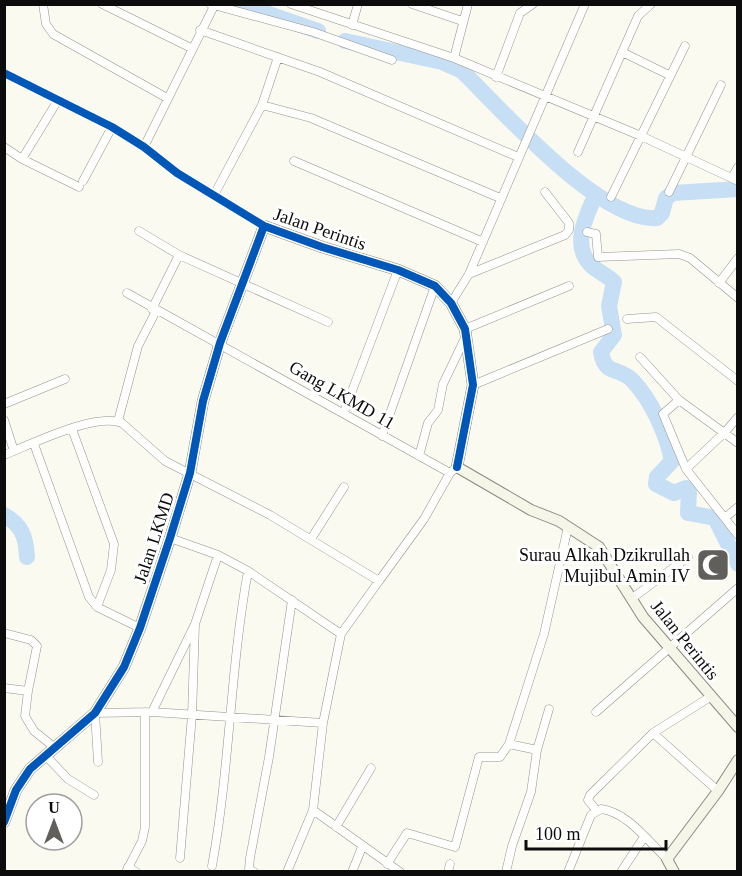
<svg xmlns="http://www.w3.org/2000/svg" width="742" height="876" viewBox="0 0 742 876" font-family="Georgia,serif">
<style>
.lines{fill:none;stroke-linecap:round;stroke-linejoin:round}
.river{stroke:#c7dff4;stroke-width:16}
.street-casing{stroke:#94938f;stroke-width:9}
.secondary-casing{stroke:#8a8a85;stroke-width:12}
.street{stroke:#fefefd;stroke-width:8}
.secondary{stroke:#f5f5e8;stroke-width:10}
.cycleway-casing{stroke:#fff;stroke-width:11}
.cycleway{stroke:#0057b8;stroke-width:8}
.labels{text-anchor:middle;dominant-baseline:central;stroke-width:6;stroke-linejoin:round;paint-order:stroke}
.street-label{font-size:18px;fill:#0c0c0c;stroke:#fff}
.poi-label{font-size:18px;fill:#0c0c0c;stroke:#fff;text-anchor:end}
</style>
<rect width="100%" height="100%" fill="#fbfaf0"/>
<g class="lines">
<!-- river -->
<path class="river" d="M240,4L318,31
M345,41L442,62L462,71C502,110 601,223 657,218L662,213L666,198L673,193L738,189
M596,194C586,216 571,245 591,265C598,272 607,275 614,282L609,306L614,335L601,352C605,377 620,366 633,381C651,400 667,434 672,461L657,477L656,484L674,493L686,488L689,491L688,513L715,518L738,564
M4,515C22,525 26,537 27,557"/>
<!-- street casing -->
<g class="street-casing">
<path id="street" d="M43,4L46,24L53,34L167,98
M102,4L191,48
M210,4L313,32L392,60
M291,4L454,58L641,136L738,181
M412,4L462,21
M352,25L358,4
M200,30L320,72L518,157
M622,52L669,75
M454,58L468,4
M4,73L112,127L144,147L177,173L264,226
M496,77L520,13L533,4
M262,105L311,118L500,198
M4,147L22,159L58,100
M144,147L215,4
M578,152L638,16L651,4
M22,159L79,187
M294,161L483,242
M732,178L738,167
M83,181L112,127
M669,192L721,85
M214,195L262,105L278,57
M611,197L685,46
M139,231L179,255L328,322
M587,232L596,234L598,257L679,254L690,258L738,298
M469,274L565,235L569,230V223L545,192
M719,283L738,258
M127,293L450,473
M451,303L469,274L585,4
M152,309L179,255
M627,319L656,317L738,381
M465,329L569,286
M640,357L679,400L738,443
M473,385L608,329
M679,400L663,414L686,469L738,535
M4,404L65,379
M344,412L398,270
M4,420L14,451
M118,421L138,346L156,311
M72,429L114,544L111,570L97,607
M382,436L435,286
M34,444L89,597L97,607L140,628
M4,455C32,444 96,412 122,423L165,461L270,515L379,581L424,519L450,473L457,467
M419,456L428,423L438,410L443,384L466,336
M686,469L725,432L738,417
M726,517L738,507
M170,538L218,555L248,571L341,634
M311,539L344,487
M631,599L688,557
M4,633L31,640L37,646L28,691
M4,688L28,691L25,716L34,731L54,747
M152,712L195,624L218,555
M596,712L738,588
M653,733L718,791
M537,750L549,709
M45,755L68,779L94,795
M98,762L95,713L152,712L323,723L341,634L379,581
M313,810L323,723
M596,810L588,800L590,795L653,733L710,697
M336,827L371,768
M180,858L192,715L195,624
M387,864L407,833L455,847L479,757H500L509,744
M212,866C230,768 230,669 248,571
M128,867L136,872
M126,872L142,841L145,827V712
M254,872L249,869L250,858L269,757L292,600
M287,872L313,810L400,872
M352,872L362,847
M448,872L450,864
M506,872L512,846L531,792L537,750L509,744L544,634L568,527
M568,872L591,815L601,809C627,812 648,841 667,859
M621,872L644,837"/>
</g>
<!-- secondary casing -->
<g class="secondary-casing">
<path id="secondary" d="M4,822L16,790L30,769L95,713L124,667L140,628L170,538L190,473L203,401L220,343L264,226L322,247L398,270L435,286L451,303L465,329L473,385L457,467L531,510L559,521L599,547L643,617L738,727
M674,872L667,859L718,791L738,760"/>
</g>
<!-- street -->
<use href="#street" class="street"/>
<!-- secondary -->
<use href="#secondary" class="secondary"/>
<!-- cycleway casing -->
<g class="cycleway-casing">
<path id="cycleway" d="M4,73L112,127L144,147L177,173L264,226L322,247L398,270L435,286L451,303L465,329L473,385L457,467
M4,822L16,790L30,769L95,713L124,667L140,628L170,538L190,473L203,401L220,343L264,226"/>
</g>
<!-- cycleway -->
<use href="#cycleway" class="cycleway"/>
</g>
<!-- icons -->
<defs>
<g id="mosque-square" transform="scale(1.725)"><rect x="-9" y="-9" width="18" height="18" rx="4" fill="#605f5c" stroke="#fff"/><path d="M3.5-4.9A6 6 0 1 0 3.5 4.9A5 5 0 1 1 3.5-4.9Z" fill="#fff"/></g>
</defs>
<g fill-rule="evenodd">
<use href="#mosque-square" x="713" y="565"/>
</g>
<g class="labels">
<!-- street labels -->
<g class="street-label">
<text transform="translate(320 229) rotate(19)">Jalan Perintis</text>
<text transform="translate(342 395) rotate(30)">Gang LKMD 11</text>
<text transform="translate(154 538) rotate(-72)">Jalan LKMD</text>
<text transform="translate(685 640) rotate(51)">Jalan Perintis</text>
</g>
<!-- poi labels -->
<g class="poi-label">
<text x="690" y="555">Surau Alkah Dzikrullah<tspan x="690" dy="21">Mujibul Amin IV</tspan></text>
</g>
</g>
<!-- border -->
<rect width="742" height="876" fill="none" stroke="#0c0c0c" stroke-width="12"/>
<!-- north arrow -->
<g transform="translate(54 822)"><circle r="28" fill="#ffffff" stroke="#9e9e9e" stroke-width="1.5"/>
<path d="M0-4.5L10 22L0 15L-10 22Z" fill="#605f5c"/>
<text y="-9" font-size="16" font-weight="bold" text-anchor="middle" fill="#0c0c0c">U</text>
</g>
<!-- scale -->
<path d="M526 840v9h140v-9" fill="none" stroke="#0c0c0c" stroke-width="3"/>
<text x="535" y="840" font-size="18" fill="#0c0c0c" stroke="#ffffff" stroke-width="4.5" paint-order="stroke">100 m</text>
</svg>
